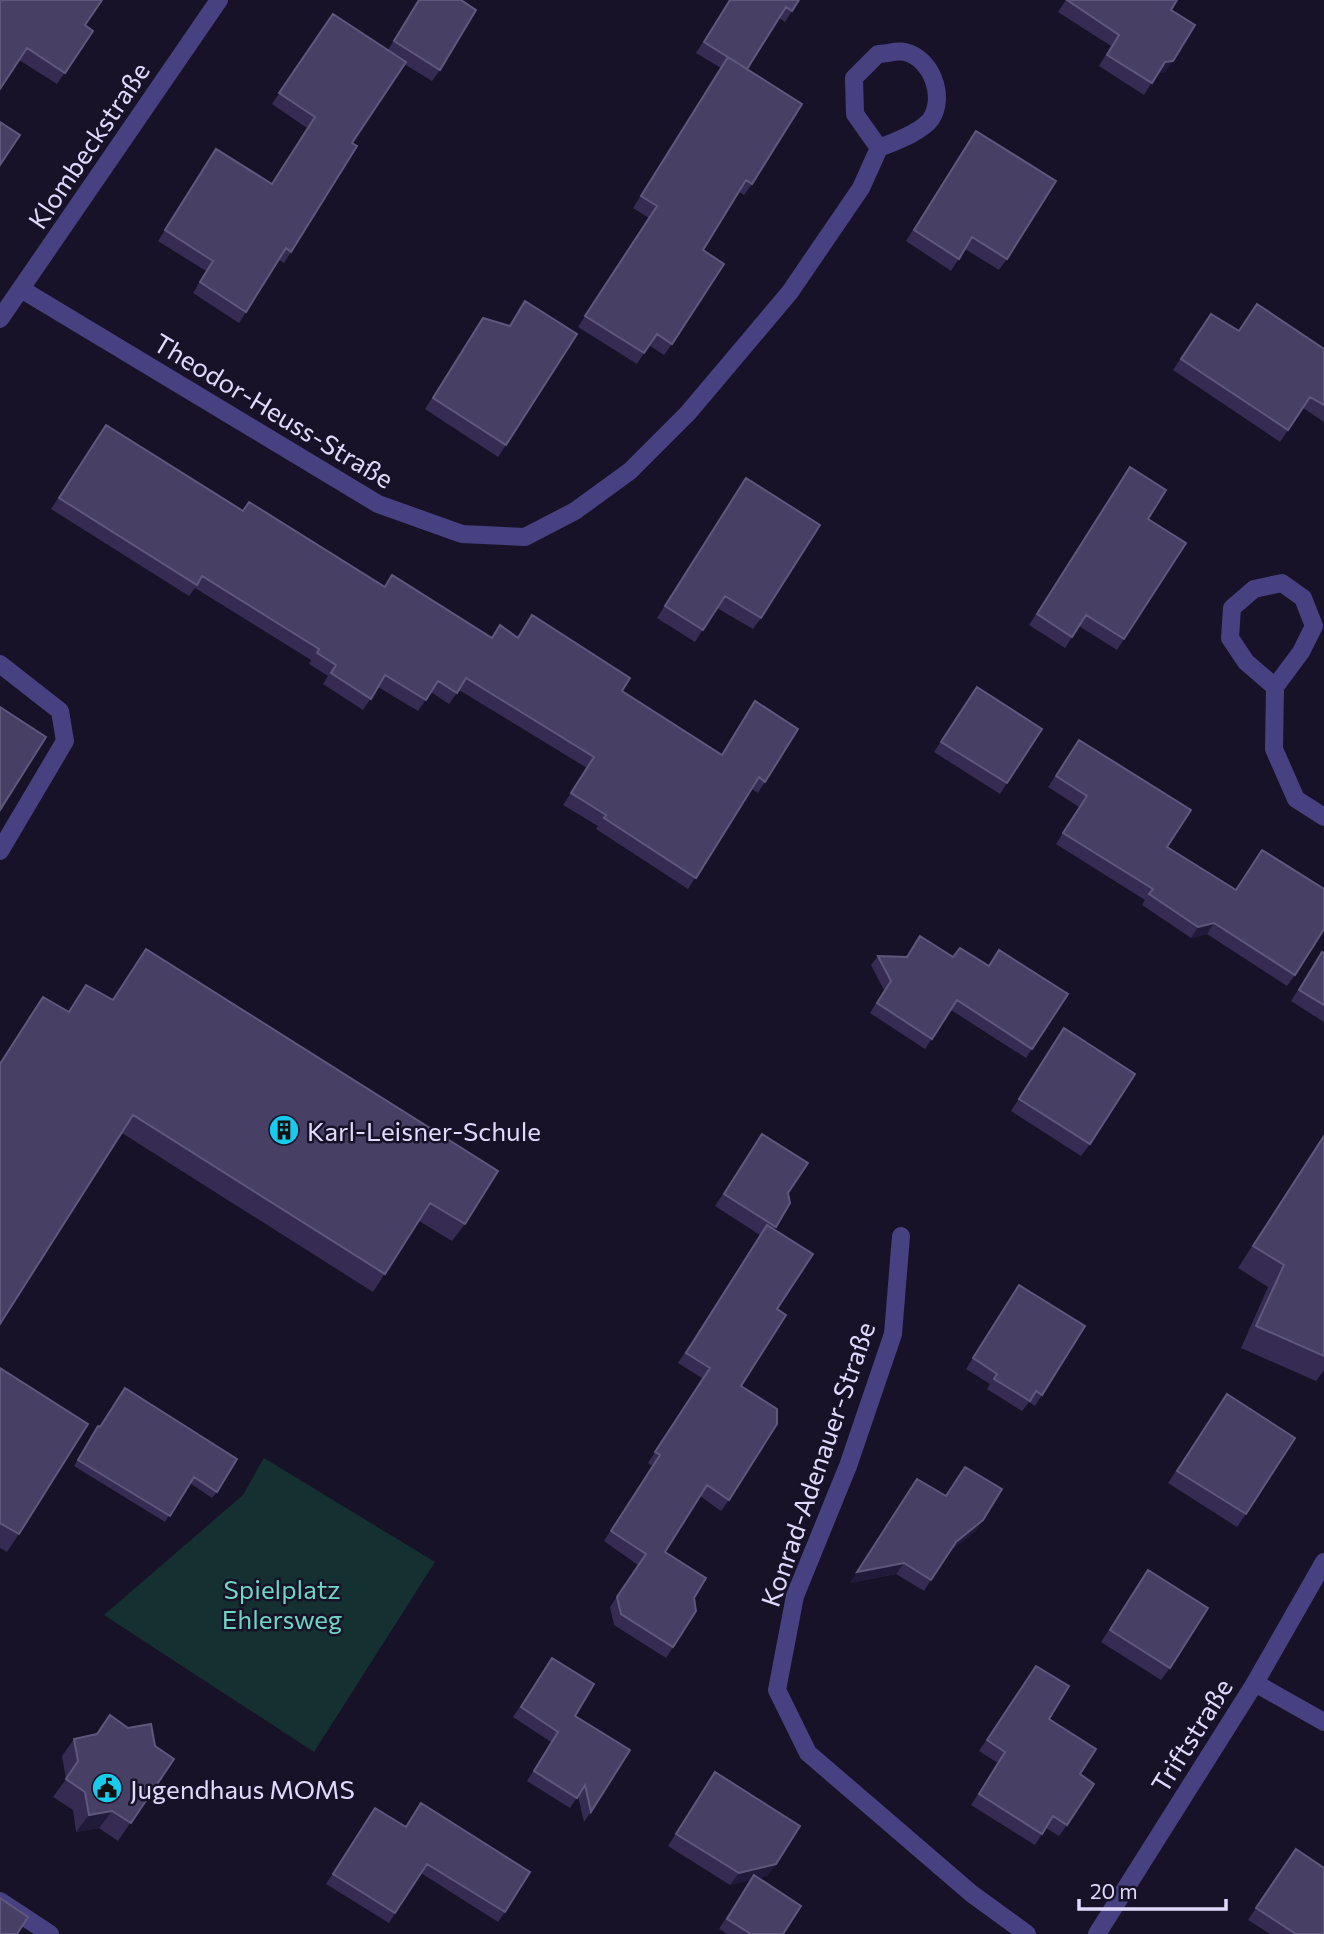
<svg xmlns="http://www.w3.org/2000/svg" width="1324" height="1934" viewBox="0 0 1324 1934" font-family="Commissioner,sans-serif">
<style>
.green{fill:#153030}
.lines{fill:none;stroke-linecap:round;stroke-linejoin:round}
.service{stroke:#474182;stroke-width:18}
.minor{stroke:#474182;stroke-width:18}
.tertiary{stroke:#474182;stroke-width:18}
.wall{fill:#362c53}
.shaded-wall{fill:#221a3a}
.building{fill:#483f65;stroke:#60577d;stroke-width:2}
.labels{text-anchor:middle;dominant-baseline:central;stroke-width:5;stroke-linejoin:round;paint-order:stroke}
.street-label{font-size:26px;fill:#e0dbfc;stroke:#171227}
.poi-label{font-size:26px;fill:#e0dbfc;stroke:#171227;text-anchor:start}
.park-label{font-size:26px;fill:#6cd7c2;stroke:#171227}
</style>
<rect width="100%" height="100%" fill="#171227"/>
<!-- green -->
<path class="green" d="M264,1458L435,1562L314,1752L104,1615L243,1495Z"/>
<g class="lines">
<!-- service -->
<path class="service" d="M0,664L60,711L65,741L0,851"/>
<!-- minor -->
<path class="minor" d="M21,289L378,504L462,534L525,537L575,511L630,471L688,413L790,292L861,188L879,148C894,142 922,132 931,119C946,96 931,58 905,52C897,50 886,54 878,54L854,78L855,114L879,148
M0,319L219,0
M1275,687L1246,662L1230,638L1232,608L1254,589L1282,583L1303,598L1314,626L1301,652L1275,687L1274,749L1296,799L1324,817
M901,1236L893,1334L848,1466L795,1596L777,1690L808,1753L972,1894L1027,1934
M1255,1683L1324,1722
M0,1901L50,1934"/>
<!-- tertiary -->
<path class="tertiary" d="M1097,1934L1255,1683L1324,1562"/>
</g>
<!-- wall -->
<path class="wall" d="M0,0L85,25L93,31L57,84L19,60Z
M418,0H461L440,70L432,81L404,64L352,143L291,252L284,263L279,260L239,323L193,293L206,271L158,241L216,149L271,184L307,128L272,104L333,14L388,50Z
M730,0H799L785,22L779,18L747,69L752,184L744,195L739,192L703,250L672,344L664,355L649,345L637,364L578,327L649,218L633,208L721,68L696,53Z
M1066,0H1177L1171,10L1173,61L1165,72L1157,74L1144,95L1099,66L1111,46L1058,12Z
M976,131L1007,259L999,270L965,249L951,271L906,241Z
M525,301L506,445L498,457L425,409L483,318L509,326Z
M1211,314L1239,331L1324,349V422L1303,408L1280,442L1173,370Z
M106,425L243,510L384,587L392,575L491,637L500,625L517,637L532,615L622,691L721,755L755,701L765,782L758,793L752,789L688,889L596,829L598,826L563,805L587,768L459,690L449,704L431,692L418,711L378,687L363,710L323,684L328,676L309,664L311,660L195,588L189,596L51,509Z
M1130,467L1124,639L1117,650L1079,626L1065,648L1029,625Z
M746,478L761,618L753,629L717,608L695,642L657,618Z
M970,697L1007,783L1000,794L934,752Z
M1079,740L1167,847L1295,975L1287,986L1207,934L1191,938L1142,905L1145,900L1056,844L1079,807L1048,787Z
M146,949L465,1224L452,1241L419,1221L373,1292L122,1133L0,1324V1062L43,997L68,1012L86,985L112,1000Z
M1322,952L1324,953V1022L1291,1001Z
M878,956L953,957L989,966L1068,994L1026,1058L951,1010L925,1049L870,1013L884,990L871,965Z
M1064,1028L1090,1144L1081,1156L1011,1111Z
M762,1134L788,1193L790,1203L774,1230L777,1309L741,1386L729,1500L721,1511L700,1496L665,1552L694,1598L673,1647L666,1658L614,1625L610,1607L638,1565L604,1541L652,1466L648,1463L702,1378L678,1363L760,1235L715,1206Z
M1324,1134V1370L1316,1381L1241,1348L1268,1287L1238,1268Z
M1019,1285L1042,1395L1035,1406L1029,1402L1022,1411L987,1389L990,1384L966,1369Z
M0,1368L19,1534L7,1552L0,1548Z
M125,1388L217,1492L212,1498L190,1483L165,1522L74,1466L94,1433L98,1426L100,1427Z
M1227,1394L1246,1514L1237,1527L1168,1483Z
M917,1479L976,1531L949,1551L924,1591L896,1574L850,1583Z
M1148,1570L1170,1668L1161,1680L1101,1642Z
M552,1658L575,1716L591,1812L584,1822L578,1796L570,1808L527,1781L551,1742L513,1717Z
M1036,1666L1049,1719L1080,1774L1067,1825L1059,1836L1046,1828L1035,1845L971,1805L998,1763L979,1751Z
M128,1728L174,1759L118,1841L99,1828L76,1832L73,1810L53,1797L66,1779L62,1756L74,1739Z
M715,1772L776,1864L767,1876L759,1878L783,1934H727L719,1929L750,1880L730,1885L668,1846Z
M421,1803L505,1912L498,1922L421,1873L389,1923L326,1884L375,1808L406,1827Z
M1296,1849L1324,1934H1270L1248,1920Z"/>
<!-- shaded-wall -->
<path class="shaded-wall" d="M1173,61L1165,72L1156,74L1165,62Z
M1214,923L1207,934L1191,938L1198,927Z
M983,1520L976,1531L948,1553L956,1542Z
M904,1563L896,1574L850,1583L857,1572Z
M112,1811L99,1828L76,1832L89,1815Z
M776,1864L767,1876L730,1885L739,1873Z"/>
<!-- building -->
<path class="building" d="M0,0H102L85,25L93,31L65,73L27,48L0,89Z
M419,0H461L476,10L440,70L394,41Z
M730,0H799L792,11L786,7L747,69L704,42Z
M1067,0H1177L1171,10L1195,25L1173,61L1165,62L1152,83L1107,55L1119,35Z
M333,14L406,62L352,143L357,146L291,252L286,248L246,312L200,282L213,261L165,230L216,149L272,184L315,117L279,93Z
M728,57L802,104L752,184L746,180L703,250L724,264L672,344L657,334L644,353L585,316L657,206L641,196Z
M0,122L20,135L0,165Z
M976,131L1056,181L1007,259L972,237L959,259L914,230Z
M525,301L577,334L506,445L433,398L483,318L510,326Z
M1257,304L1324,349V405L1310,397L1288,430L1181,359L1211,314L1239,331Z
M106,425L243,511L249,502L385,587L392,575L492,638L500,625L518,638L532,615L630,678L622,691L722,755L755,701L798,729L765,782L759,777L696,878L604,818L606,815L571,793L594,757L466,678L457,693L438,681L426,700L385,675L371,699L331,673L336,665L317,653L319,649L202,576L197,585L59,498Z
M1130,467L1166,490L1148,519L1186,543L1124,639L1086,615L1072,637L1037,614Z
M746,478L820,525L761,618L725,596L703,630L665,606Z
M977,687L1042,729L1007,783L941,742Z
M0,707L46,737L0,810Z
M1079,740L1191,810L1167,847L1236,890L1262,850L1324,889V929L1295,975L1214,923L1198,927L1149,894L1153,889L1063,833L1087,796L1056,776Z
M920,936L953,957L960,948L989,966L999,950L1068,994L1032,1049L957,1000L932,1039L877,1003L891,981L878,956L907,957Z
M146,949L498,1171L465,1224L430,1203L385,1274L133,1115L0,1324V1064L43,997L69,1012L86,985L113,1000Z
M1322,952L1324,953V1005L1299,990Z
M1064,1028L1135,1074L1090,1144L1019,1099Z
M762,1134L808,1163L788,1193L790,1203L776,1227L724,1194Z
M1324,1136V1356L1256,1326L1284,1265L1253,1246Z
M767,1225L813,1254L777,1309L786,1315L741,1386L777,1409V1424L729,1500L707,1485L665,1552L706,1578L694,1598L696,1611L673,1647L621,1614L617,1597L646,1554L611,1531L660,1455L655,1452L710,1368L686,1353Z
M1019,1285L1085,1326L1042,1395L1036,1391L1030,1401L994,1379L997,1374L973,1358Z
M0,1368L88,1424L19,1534L0,1523Z
M125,1388L237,1459L217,1492L194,1477L170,1516L78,1460L98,1426L100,1427Z
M1227,1394L1295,1438L1246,1514L1177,1471Z
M965,1467L1002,1489L983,1520L956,1542L931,1580L904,1563L857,1572L917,1479L946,1496Z
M1148,1570L1208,1608L1170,1668L1110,1630Z
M552,1658L594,1684L575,1716L630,1750L591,1812L585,1785L577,1798L534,1771L558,1732L521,1707Z
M1036,1666L1069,1686L1049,1719L1096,1749L1080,1774L1094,1784L1067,1825L1053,1816L1042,1834L979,1794L1005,1752L987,1740Z
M110,1715L128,1728L151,1724L155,1746L174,1759L131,1823L112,1811L89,1815L85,1792L66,1779L78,1761L74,1739L97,1734Z
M715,1772L800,1826L776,1864L739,1873L676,1834Z
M421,1803L530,1872L505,1912L427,1864L395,1913L333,1874L375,1808L406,1827Z
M1296,1849L1324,1868V1934H1296L1256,1908Z
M754,1875L801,1906L783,1934H751L727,1919Z
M0,1898L28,1917L17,1934H0Z"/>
<!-- icons -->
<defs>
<g id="building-disc" transform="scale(1.575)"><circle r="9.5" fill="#17cbec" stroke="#171227"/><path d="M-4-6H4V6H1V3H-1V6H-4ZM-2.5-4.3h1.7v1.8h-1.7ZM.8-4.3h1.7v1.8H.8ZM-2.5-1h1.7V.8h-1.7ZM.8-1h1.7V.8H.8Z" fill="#111"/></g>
<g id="civic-disc" transform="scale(1.575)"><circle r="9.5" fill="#17cbec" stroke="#171227"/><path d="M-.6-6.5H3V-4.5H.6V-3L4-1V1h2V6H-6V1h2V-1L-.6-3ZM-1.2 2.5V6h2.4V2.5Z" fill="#111"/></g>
</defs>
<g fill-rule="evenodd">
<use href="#building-disc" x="284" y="1130"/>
<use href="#civic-disc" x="107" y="1788"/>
</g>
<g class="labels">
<!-- street labels -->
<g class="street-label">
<text transform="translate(88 145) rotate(-56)">Klombeckstraße</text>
<text transform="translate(274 410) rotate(31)">Theodor-Heuss-Straße</text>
<text transform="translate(817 1464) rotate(-71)">Konrad-Adenauer-Straße</text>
<text transform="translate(1191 1735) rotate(-58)">Triftstraße</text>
</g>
<!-- poi labels -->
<g class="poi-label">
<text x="307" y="1130">Karl-Leisner-Schule</text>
<text x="130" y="1788">Jugendhaus MOMS</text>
</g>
<!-- park labels -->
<g class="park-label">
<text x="282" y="1588">Spielplatz<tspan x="282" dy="30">Ehlersweg</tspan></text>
</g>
</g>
<!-- scale -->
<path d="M1079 1899v10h147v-10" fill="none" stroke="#e0dbfc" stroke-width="3.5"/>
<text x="1090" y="1899" font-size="21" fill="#e0dbfc" stroke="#171227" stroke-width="5" paint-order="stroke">20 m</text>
</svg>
